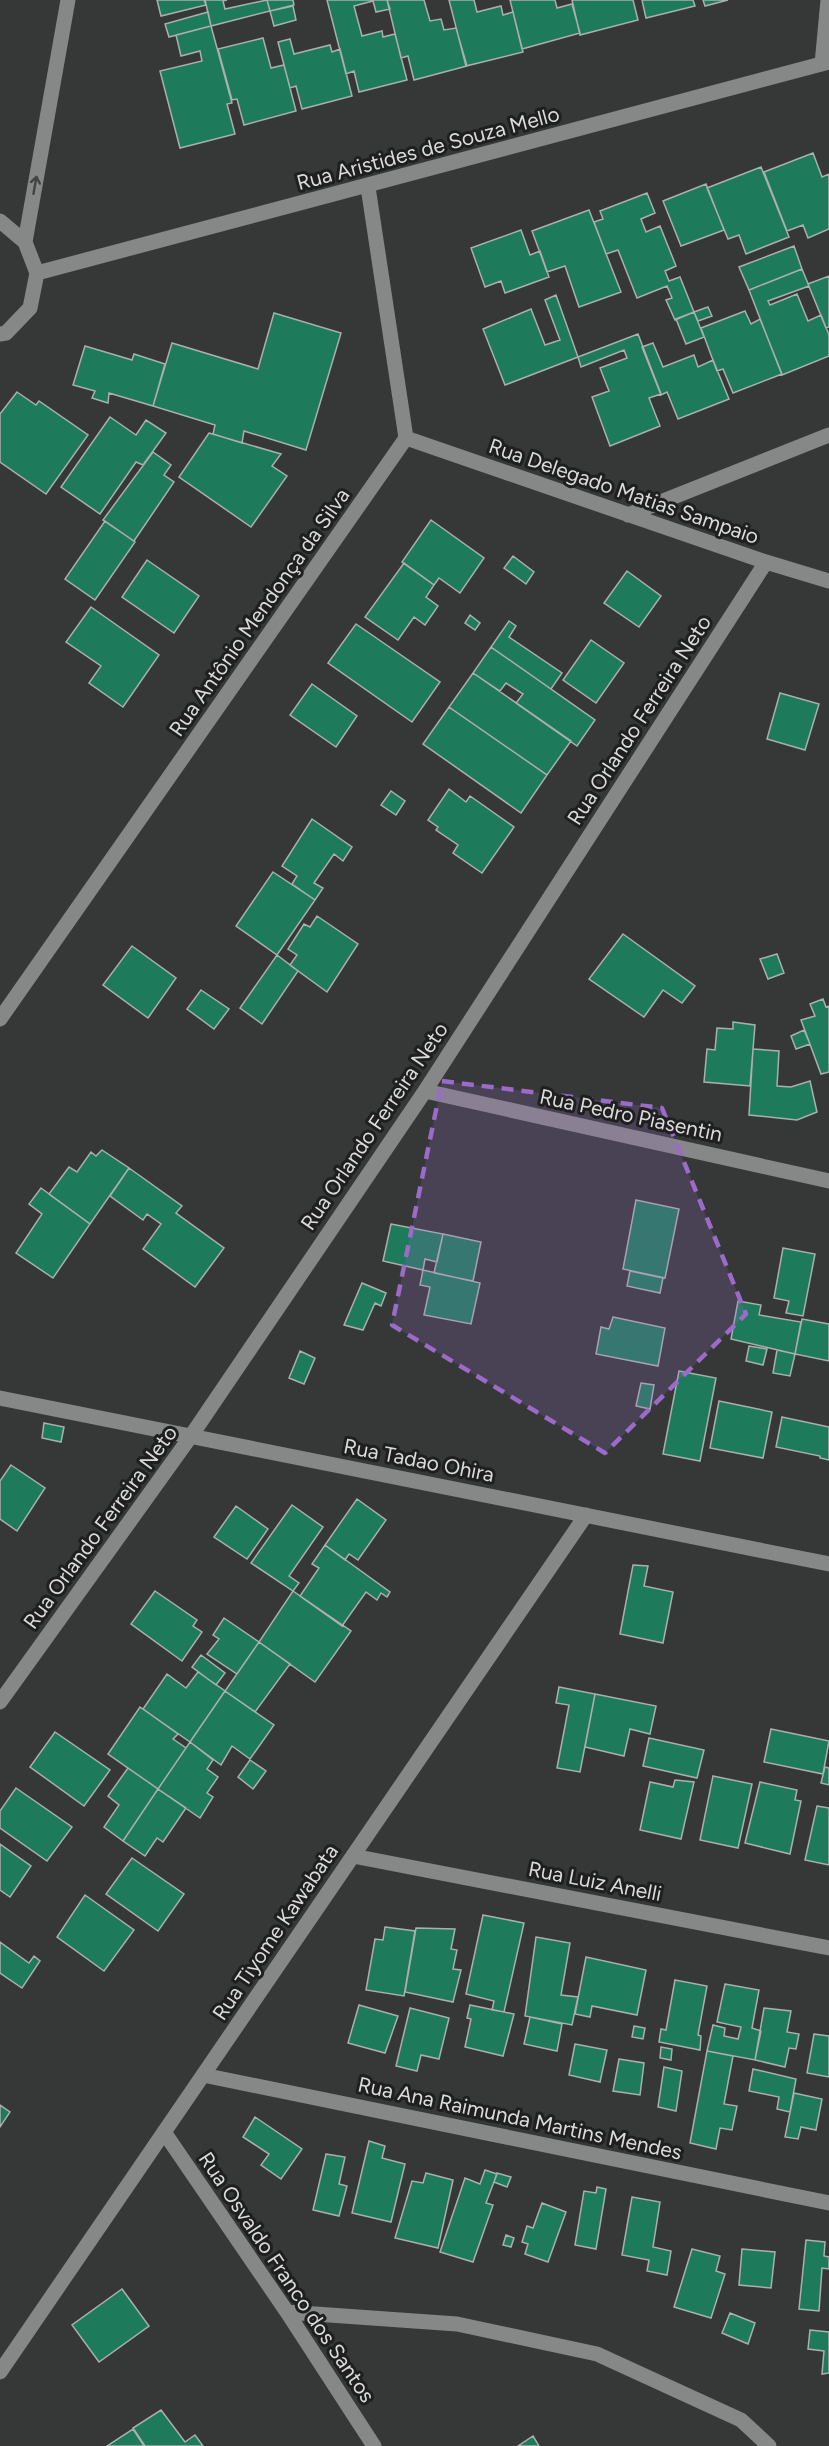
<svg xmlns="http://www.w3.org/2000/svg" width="829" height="2446" viewBox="0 0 829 2446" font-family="Figtree,sans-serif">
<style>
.building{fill:#1d7b5c;stroke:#abafad;stroke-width:1.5}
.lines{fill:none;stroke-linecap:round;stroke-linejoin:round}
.minor{stroke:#858886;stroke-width:15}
.oneway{stroke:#424442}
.marked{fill:#9c6ac9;fill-opacity:0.2;stroke:#9c6ac9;stroke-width:4.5;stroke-dasharray:12 8;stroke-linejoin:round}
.labels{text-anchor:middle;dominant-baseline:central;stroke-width:6;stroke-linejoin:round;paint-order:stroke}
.street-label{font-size:21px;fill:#dadcdb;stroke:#1e1f1e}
</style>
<rect width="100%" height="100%" fill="#353837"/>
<!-- building -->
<path class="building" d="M157,0H204L206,5L161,16Z
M205,0H227L223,1L225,9L267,0L270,11L211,26Z
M267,0H293L294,5L270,11Z
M327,0H387L390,9L376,12L373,1L354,6L362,36L382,31L383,37L395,34L407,80L359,92L354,71L346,74Z
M387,0H424L430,21L441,19L444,30L456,28L467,66L414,80L408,56L401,58Z
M449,0H474L477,12L501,6L503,15L513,12L523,52L466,66Z
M510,0H555L557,8L572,4L580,33L522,49Z
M572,0H633L638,20L580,35Z
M642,0H693L695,6L646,18Z
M703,0H728L705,6Z
M293,6L296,20L274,26L270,11Z
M208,12L211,26L169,37L165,24Z
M211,26L232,103L227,104L235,134L180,148L160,71L202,61L200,51L181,56L176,35Z
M263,38L271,68L284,65L296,111L244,125L237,99L232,100L218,49Z
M290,39L294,54L330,45L332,52L340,49L352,96L302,109L296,86L290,88L278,42Z
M813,153L822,177L829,174V229L808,238L803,225L787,231L764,172Z
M761,167L789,237L746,254L739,235L728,239L707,188Z
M706,184L724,230L681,246L663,201Z
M647,193L655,213L641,219L646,232L660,226L676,266L665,271L669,281L680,277L694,312L675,320L666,300L672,298L667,286L637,298L618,250L606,254L594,222L603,219L600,211Z
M589,210L621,292L579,307L565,266L547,272L532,231Z
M521,230L530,255L540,251L549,277L505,293L501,281L485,287L471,248Z
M794,246L802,269L749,290L739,267Z
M802,269L809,286L768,301L770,305L797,294L808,321L821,315L829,335V356L782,375L749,290Z
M829,276V327L826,328L808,284Z
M556,295L578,357L505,385L483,329L531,309L545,345L560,340L545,300Z
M708,307L712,316L698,321L694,312Z
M745,311L751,324L760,319L782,374L733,393L723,369L717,371L701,328Z
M694,312L704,337L686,344L676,319Z
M274,313L341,333L306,450L244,431L242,443L213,434L215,425L153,406L172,343L258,369Z
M638,334L661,394L649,398L660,426L610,446L592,397L609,391L600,368L627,358L624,350L581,367L578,357Z
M653,343L663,367L694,355L698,367L713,360L729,399L678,419L667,392L661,395L642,347Z
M85,346L132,360L134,354L165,364L153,406L109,393L108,403L92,398L95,391L73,385Z
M17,392L36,405L39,401L88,435L46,494L0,462V414Z
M110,417L136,435L146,420L166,433L143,465L136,462L100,514L61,487Z
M209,433L281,454L272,466L287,476L251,527L179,477Z
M153,452L171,465L164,475L174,482L134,541L103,520Z
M431,520L484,558L460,593L439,578L434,585L402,562Z
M105,521L135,542L95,600L65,579Z
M513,556L534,572L526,584L504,568Z
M147,560L199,596L174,633L122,597Z
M404,563L434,585L426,597L438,606L425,625L414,617L398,640L365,617Z
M627,571L661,596L639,627L604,603Z
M91,607L159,655L123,707L89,683L101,666L66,642Z
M470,615L480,623L475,630L465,623Z
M509,621L516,626L509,637L562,673L551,689L491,647Z
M356,624L440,682L412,722L328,663Z
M591,640L624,663L596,703L563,680Z
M491,647L595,720L577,746L516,703L523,694L506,683L500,691L473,673Z
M473,673L571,741L547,775L449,707Z
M312,684L357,716L336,747L290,715Z
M780,693L819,704L805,750L767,739Z
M449,707L547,775L521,813L423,744Z
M449,789L466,802L470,796L514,827L482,873L453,853L458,845L436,830L438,827L428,820Z
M391,791L405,801L396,815L381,805Z
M312,819L352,847L343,861L334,854L314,883L323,888L315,900L292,884L297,876L282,866Z
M273,872L315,900L277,955L236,926Z
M317,916L358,944L327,992L290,965L297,955L288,949L304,924L310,927Z
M623,934L695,986L682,1003L663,990L644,1017L589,979Z
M132,946L176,978L148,1018L103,985Z
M777,954L784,973L768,979L760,959Z
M277,955L298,971L262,1024L240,1008Z
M201,990L229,1009L214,1029L187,1009Z
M823,999L826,1007L829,1006V1072L821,1074L801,1020L815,1016L810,1004Z
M733,1022L755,1025L750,1086L704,1082L707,1049L715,1050L717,1028L733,1029Z
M804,1030L810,1044L796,1049L791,1036Z
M753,1049L779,1051L777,1086L791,1087L810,1081L817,1112L797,1120L749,1115Z
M102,1150L129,1168L90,1224L49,1194L69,1167L77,1172L91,1152L96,1156Z
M129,1168L182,1206L176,1213L224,1248L195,1287L143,1249L161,1224L147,1214L143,1220L110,1196Z
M41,1188L90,1224L53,1278L16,1253L42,1214L29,1204Z
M636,1200L679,1209L665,1278L623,1269Z
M391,1224L443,1234L437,1262L425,1259L423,1270L383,1261Z
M443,1234L481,1242L473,1281L434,1273Z
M783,1248L815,1254L803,1316L786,1313L789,1301L774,1298Z
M423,1270L480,1283L471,1324L424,1315L430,1287L420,1285Z
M630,1271L663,1278L660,1293L627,1286Z
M362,1283L386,1293L381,1306L375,1303L363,1330L344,1325Z
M738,1301L761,1305L759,1315L801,1322L795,1354L731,1339Z
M613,1317L665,1328L658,1366L596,1354L601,1327L609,1329Z
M802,1319L829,1324V1361L795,1354Z
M749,1346L767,1349L763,1365L746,1361Z
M777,1350L795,1354L790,1376L773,1373Z
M300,1351L315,1358L304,1384L289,1378Z
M679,1371L716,1378L700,1461L663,1454Z
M641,1383L654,1385L650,1409L636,1406Z
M719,1401L772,1412L763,1458L710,1448Z
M782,1417L829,1427V1460L820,1458V1456L776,1447Z
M44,1423L64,1427L61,1442L42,1438Z
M11,1465L45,1488L17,1531L0,1519V1481Z
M357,1499L386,1520L358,1560L349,1554L345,1560L325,1545Z
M292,1505L323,1527L289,1576L299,1583L293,1591L251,1563Z
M236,1506L268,1529L247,1559L214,1537Z
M325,1545L390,1592L387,1597L381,1593L377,1600L366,1592L342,1626L300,1596L319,1568L312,1564Z
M633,1565L648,1566L644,1586L673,1592L663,1643L620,1634Z
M155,1591L197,1620L193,1626L202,1632L182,1661L131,1624Z
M293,1591L351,1631L315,1682L259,1642Z
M224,1618L259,1642L237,1674L207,1654L219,1639L213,1635Z
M259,1642L290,1664L255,1712L225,1691Z
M201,1655L225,1673L216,1685L192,1667Z
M198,1672L225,1691L190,1742L143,1709L167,1674L186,1688Z
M559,1687L595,1694L580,1772L557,1768L569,1705L556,1703Z
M225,1691L274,1725L250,1759L232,1746L221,1765L190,1742Z
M595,1694L656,1706L650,1734L630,1729L624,1756L585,1747Z
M140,1707L178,1734L173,1739L186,1748L158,1789L108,1754Z
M771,1729L829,1741L823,1774L764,1762Z
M55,1732L110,1770L84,1806L30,1767Z
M649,1738L704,1750L697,1778L643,1766Z
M190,1742L213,1760L207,1769L218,1777L207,1793L213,1797L200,1818L158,1789Z
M250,1760L266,1771L253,1789L238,1777Z
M825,1767L829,1768V1785L821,1783Z
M128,1768L158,1789L123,1841L104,1827L119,1805L108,1796Z
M713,1776L752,1784L738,1848L700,1840Z
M675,1780L694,1782L681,1839L640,1830L650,1782L673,1787Z
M760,1782L797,1790L795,1800L801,1801L790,1854L745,1843Z
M16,1788L72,1827L47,1861L0,1828V1811Z
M158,1789L186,1808L163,1842L157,1838L145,1856L123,1841Z
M817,1806L829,1808V1865L805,1860Z
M0,1844L31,1866L10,1897L0,1890Z
M132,1858L184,1894L158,1931L106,1894Z
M85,1895L134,1930L104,1971L57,1937Z
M483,1915L524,1923L504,2012L492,2010L494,2001L466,1994Z
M385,1927L415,1931L404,1996L366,1990L375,1939L383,1940Z
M416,1928L455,1929L451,1949L457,1950L453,1969L461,1970L453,2002L405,1992Z
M536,1937L570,1943L561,1995L578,1997L572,2025L525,2016Z
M0,1942L29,1963L34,1956L40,1961L22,1988L0,1973Z
M586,1957L646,1970L637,2015L592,2006L590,2017L575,2014Z
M675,1980L707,1986L698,2035L701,2036L700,2050L659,2042L661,2029L666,2030Z
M725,1984L759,1990L752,2028L761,2031L755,2060L707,2051L713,2025L725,2028L724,2036L738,2039L741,2027L717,2022Z
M359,2005L398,2016L385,2053L348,2043Z
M470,2005L514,2014L503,2056L465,2047L471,2019L467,2018Z
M410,2008L449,2018L439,2059L421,2055L417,2071L396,2066Z
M764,2008L791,2011L787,2032L799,2034L796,2049L789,2048L785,2067L755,2060Z
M530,2017L562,2024L557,2051L524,2044Z
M634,2026L645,2028L643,2039L632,2037Z
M814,2034L829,2036V2077L807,2073Z
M575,2044L607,2050L600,2082L569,2075Z
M661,2047L672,2049L671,2060L660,2058Z
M707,2051L733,2056L724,2104L737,2106L732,2130L720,2128L716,2149L690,2143Z
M619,2059L644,2063L640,2095L613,2091Z
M664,2067L682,2071L676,2111L658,2107Z
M753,2069L796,2079L790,2112L777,2109L779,2097L749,2091Z
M794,2093L822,2099L816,2130L801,2127L798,2139L785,2137Z
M0,2105L10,2112L0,2127Z
M255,2117L302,2149L281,2179L261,2165L269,2154L243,2137Z
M369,2141L385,2146L382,2158L405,2164L391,2222L352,2213Z
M326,2154L345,2157L339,2184L347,2186L339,2216L313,2210Z
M485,2170L497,2174L486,2203L493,2205L473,2262L440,2252L465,2178L480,2184Z
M426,2173L453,2180L438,2248L395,2238L412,2181L423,2183Z
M497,2173L511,2177L507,2187L494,2182Z
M597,2187L606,2189L596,2249L575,2245L584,2191L596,2193Z
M632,2197L660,2202L653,2247L671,2251L667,2275L647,2271L649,2260L622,2255Z
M542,2203L566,2212L548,2262L525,2254L528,2244L522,2242L527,2226L533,2228Z
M506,2235L514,2238L511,2247L503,2245Z
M806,2240L825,2242L824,2256L829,2257V2269L822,2268L819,2311L799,2309Z
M692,2249L720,2256L716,2271L725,2274L711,2318L674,2307Z
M742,2249L775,2252L771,2288L739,2285Z
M122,2289L149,2326L99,2362L72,2325Z
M730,2313L755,2323L748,2344L722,2333Z
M810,2330L829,2332V2373L822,2374L824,2351L808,2349Z
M161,2410L185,2442L195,2435L203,2446H145L133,2428Z
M133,2429L144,2446H107Z
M533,2436L539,2446H518Z"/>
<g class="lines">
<!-- minor -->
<path class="minor" d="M822,64L828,0
M0,221L25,242L37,273L30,308L6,333L0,334
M25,242L68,0
M37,273L829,62
M406,438L766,562L829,581
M628,515L829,435
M0,1019L406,438L368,187
M425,1091L829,1181
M0,1398L829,1564
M0,1702L191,1436L425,1091L766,562
M353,1856L829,1948
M203,2075L829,2203
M164,2132L287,2312L374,2446
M287,2312L457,2324L597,2354L741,2420L769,2446
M0,2372L586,1515"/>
</g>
<!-- one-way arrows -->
<defs><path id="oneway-shaft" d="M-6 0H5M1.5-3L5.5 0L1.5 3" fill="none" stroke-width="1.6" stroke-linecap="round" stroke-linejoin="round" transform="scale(1.5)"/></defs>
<use class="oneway" href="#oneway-shaft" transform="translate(35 185) rotate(-80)"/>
<!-- marked area -->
<path class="marked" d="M442,1081L662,1108L746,1314L605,1453L392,1325Z"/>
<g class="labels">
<!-- street labels -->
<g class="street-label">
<text transform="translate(428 148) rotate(-15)">Rua Aristides de Souza Mello</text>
<text transform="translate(624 491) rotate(19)">Rua Delegado Matias Sampaio</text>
<text transform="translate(259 612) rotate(-55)">Rua Antônio Mendonça da Silva</text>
<text transform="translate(639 720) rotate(-57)">Rua Orlando Ferreira Neto</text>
<text transform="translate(631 1115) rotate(12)">Rua Pedro Piasentin</text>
<text transform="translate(374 1126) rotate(-56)">Rua Orlando Ferreira Neto</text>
<text transform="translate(419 1460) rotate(11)">Rua Tadao Ohira</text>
<text transform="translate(100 1527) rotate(-54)">Rua Orlando Ferreira Neto</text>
<text transform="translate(595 1881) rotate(11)">Rua Luiz Anelli</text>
<text transform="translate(275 1932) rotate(-56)">Rua Tiyome Kawabata</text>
<text transform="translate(520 2118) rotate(12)">Rua Ana Raimunda Martins Mendes</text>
<text transform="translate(287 2277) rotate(56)">Rua Osvaldo Franco dos Santos</text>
</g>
</g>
</svg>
